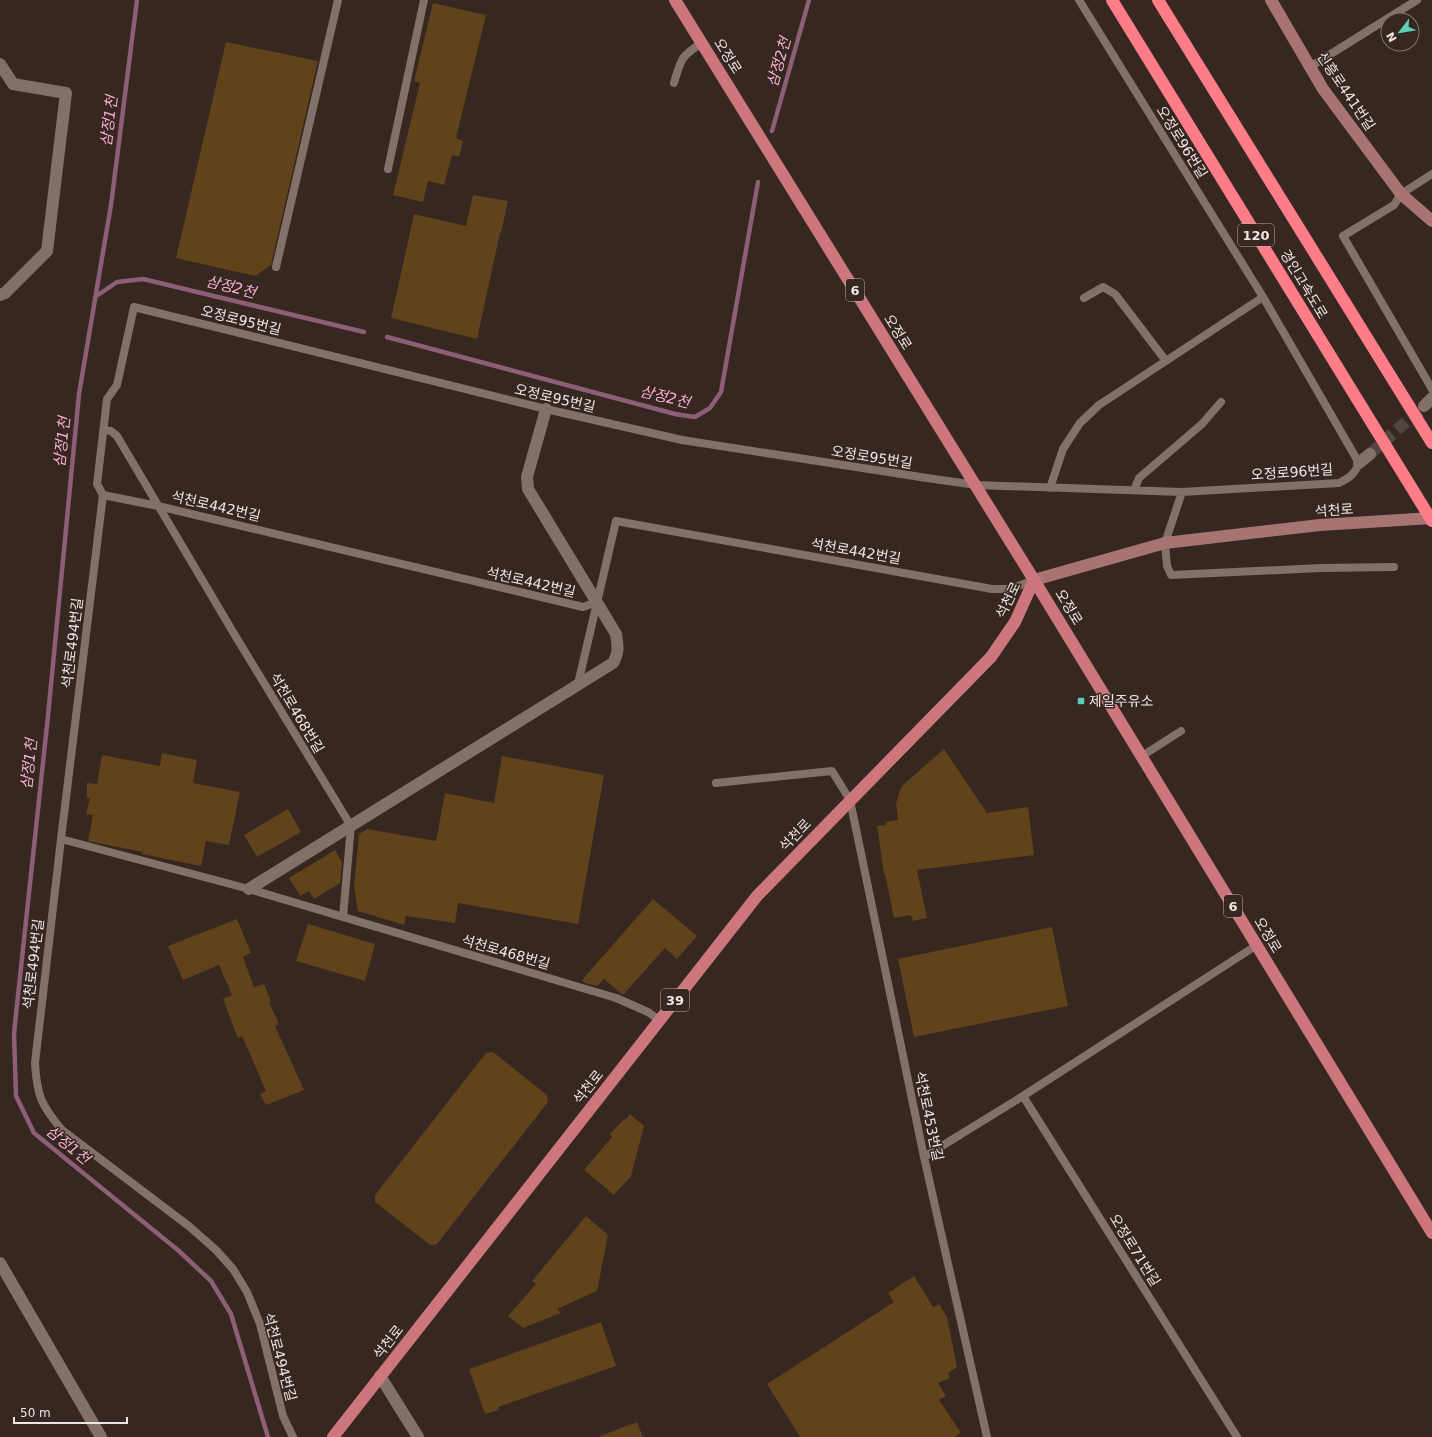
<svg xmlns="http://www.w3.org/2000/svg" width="1432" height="1437" viewBox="0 0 1432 1437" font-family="'DejaVu Sans','Noto Sans KR',sans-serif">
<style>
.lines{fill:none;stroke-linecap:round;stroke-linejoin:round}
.stream{stroke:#8d5e75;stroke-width:4.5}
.building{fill:#60421b}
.street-tunnel{stroke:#52443e;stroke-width:12;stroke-dasharray:12 6;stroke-linecap:butt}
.lane{stroke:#827069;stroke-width:8}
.street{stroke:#827069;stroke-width:12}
.secondary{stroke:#a87473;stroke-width:12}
.primary{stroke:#cd777c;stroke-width:12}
.highway{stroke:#ff7c89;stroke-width:12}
.poi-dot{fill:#5dceb9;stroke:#362721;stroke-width:1.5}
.labels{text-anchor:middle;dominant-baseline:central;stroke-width:3;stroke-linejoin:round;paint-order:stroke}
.shield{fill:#362721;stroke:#b8aca7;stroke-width:1}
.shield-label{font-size:13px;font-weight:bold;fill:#efe5e1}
.street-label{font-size:14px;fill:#efe5e1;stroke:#362721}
.poi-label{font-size:14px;fill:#efe5e1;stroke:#362721;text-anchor:start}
.water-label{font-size:15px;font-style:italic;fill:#faafd4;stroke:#362721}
</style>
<rect width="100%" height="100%" fill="#362721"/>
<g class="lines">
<!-- stream -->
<path class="stream" d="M137,0L111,205L79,394L48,716L14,1033L16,1096L34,1133L179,1251L211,1281L231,1314L268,1437
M772,131L809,0
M95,297L117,282L143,279L364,332
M387,337L675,414L695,417L710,408L721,392L758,182"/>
</g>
<!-- building -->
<path class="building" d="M433,3L486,15L456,138L463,141L459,157L452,155L444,185L428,181L423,202L393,195L420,83L414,81Z
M226,42L318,61L271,265L255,276L176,258Z
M473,195L508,201L501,233H500L477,339L391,318L414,214L466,226Z
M944,749L987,813L1028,807L1034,855L917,870L927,918L913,921L911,915L894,918L885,874H884L877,826L886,825L885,822L898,820L896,804L900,790L903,785Z
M162,753L197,760L193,783L240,792L229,845L206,841L201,866L142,854L143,852L88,841L93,815L86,814L90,798H87V783L97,784L102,755L160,766Z
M502,756L604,775L578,924L458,903L455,923L406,916L404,925L358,911L354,886L359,834L367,829L436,841L445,793L494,803Z
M288,809L301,832L257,857L244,835Z
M335,850L342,862L340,883L314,899L309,891L300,896L289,878Z
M653,899L697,936L677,959L665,948L623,995L604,979L597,986L585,983L582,980Z
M237,919L251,953L243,957L254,987L264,984L271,1001L269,1002L279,1024L275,1026L304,1090L266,1105L260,1094L266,1091L242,1036L238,1038L223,999L232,995L219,965L183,980L168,946Z
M308,924L375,944L365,981L296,961Z
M1052,927L1068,1006L914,1037L898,959Z
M493,1052L547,1095L548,1102L437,1244L430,1245L375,1202V1195L486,1053Z
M630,1114L644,1126L631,1176L614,1195L584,1170L612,1137L610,1134L624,1119L625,1120Z
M586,1216L608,1235L597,1291L557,1309L561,1313L523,1328L508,1316L536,1284L532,1281Z
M914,1276L933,1307L939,1304L947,1317L957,1367L948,1373L950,1378L938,1383L946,1396L939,1400L961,1433L954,1437H800L767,1384L894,1302L888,1293Z
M601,1322L616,1366L498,1407L499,1410L485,1414L469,1369Z
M637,1422L643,1437H600V1436Z"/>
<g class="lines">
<!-- street-tunnel -->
<path class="street-tunnel" d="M1370,454L1424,406"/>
<!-- lane -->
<path class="lane" d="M1310,67L1417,0
M674,83C681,59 681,56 702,43
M388,169L424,0
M1432,174L1401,194L1394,205L1343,236L1432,389
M276,267L338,0
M1084,298L1103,287L1115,294L1166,361
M104,430L111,431L117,436L236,637L351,826L343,917
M1050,488L1063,449L1080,423L1099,405L1263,297
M1134,490L1139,478L1202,424L1221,402
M1182,492L1165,543L1167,566L1171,575L1321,568L1394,567
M103,495L158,506L583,607L597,602
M578,684L616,521L992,589H1010L1034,580
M1142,756L1181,731
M716,783L832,771L850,800L924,1157L987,1437
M61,839L249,889L616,998L648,1012L659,1020
M1023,1096L1237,1437
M924,1157L1023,1096L1257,945
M293,1437L283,1416L260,1324L247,1292L233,1269L216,1250L190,1227L62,1130C41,1105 37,1096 35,1063L61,839L103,495L97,484L107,399L117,385L134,307L546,409L682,440L927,478L976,485L1182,492L1339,483C1349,478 1355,474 1359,463L1263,297L1079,0"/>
<!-- street -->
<path class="street" d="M0,64L13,84L66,93L47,251L5,293L0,295
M1424,406L1432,398
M1359,463L1370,454
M249,889L613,663C619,652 618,647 616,634L528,489L527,477L546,409
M0,1263L101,1437
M380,1376L418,1437"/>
<!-- secondary -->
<path class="secondary" d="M1271,0L1323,89L1401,194L1432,221
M1034,580L1165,543L1320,525L1432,518"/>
<!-- primary -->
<path class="primary" d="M675,0L1034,580L1432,1233
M333,1437L757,896L991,657L1015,622L1034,580"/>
<!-- highway -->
<path class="highway" d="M1112,0L1432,521
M1158,0L1432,443"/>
</g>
<!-- markers -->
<rect class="poi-dot" x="1077" y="697" width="8" height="8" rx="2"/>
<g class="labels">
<!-- shield labels -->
<g class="shield">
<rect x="1238" y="224" width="36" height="22" rx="3"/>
<rect x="846" y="279" width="18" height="22" rx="3"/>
<rect x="1224" y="895" width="18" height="22" rx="3"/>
<rect x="661" y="989" width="28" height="22" rx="3"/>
</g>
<g class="shield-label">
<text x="1256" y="235">120</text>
<text x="855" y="290">6</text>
<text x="1233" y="906">6</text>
<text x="675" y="1000">39</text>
</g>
<!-- street labels -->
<g class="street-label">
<text transform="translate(728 56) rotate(58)">오정로</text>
<text transform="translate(1346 91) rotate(56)">신흥로441번길</text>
<text transform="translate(1182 142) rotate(58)">오정로96번길</text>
<text transform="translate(1304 284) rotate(59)">경인고속도로</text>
<text transform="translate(241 320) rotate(14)">오정로95번길</text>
<text transform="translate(898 332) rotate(58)">오정로</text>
<text transform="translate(555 398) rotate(13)">오정로95번길</text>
<text transform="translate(872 457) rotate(9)">오정로95번길</text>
<text transform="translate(1292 472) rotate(-4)">오정로96번길</text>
<text transform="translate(216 506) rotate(13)">석천로442번길</text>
<text transform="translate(1334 510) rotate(-4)">석천로</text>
<text transform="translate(856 551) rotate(10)">석천로442번길</text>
<text transform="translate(531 582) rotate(13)">석천로442번길</text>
<text transform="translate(1008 600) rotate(-64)">석천로</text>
<text transform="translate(1069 607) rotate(59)">오정로</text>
<text transform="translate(72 643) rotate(-83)">석천로494번길</text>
<text transform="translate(297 713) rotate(59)">석천로468번길</text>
<text transform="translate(795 835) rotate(-46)">석천로</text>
<text transform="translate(1268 935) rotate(59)">오정로</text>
<text transform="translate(506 952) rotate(16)">석천로468번길</text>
<text transform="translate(33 964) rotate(-83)">석천로494번길</text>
<text transform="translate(588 1087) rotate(-52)">석천로</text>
<text transform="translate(929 1116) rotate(78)">석천로453번길</text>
<text transform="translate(1135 1250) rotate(58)">오정로71번길</text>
<text transform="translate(388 1342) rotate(-52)">석천로</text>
<text transform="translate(280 1357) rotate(75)">석천로494번길</text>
</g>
<!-- poi labels -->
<g class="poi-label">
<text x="1089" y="701">제일주유소</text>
</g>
<!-- water labels -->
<g class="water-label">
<text transform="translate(779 62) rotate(-74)">삼정2천</text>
<text transform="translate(109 121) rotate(-83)">삼정1천</text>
<text transform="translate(231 287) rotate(14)">삼정2천</text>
<text transform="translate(665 397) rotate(14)">삼정2천</text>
<text transform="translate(62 442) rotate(-84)">삼정1천</text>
<text transform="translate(29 764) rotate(-84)">삼정1천</text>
<text transform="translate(68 1145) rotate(39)">삼정1천</text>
</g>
</g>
<!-- north arrow -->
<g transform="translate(1400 32) rotate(239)"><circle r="19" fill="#362721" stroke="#80736e"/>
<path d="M0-3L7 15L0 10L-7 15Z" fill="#5dceb9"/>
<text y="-6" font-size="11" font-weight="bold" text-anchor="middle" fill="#efe5e1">N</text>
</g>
<!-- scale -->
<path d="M14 1417v6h113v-6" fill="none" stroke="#efe5e1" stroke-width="2"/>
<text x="20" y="1417" font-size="12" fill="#efe5e1" stroke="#362721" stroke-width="3" paint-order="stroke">50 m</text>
</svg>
